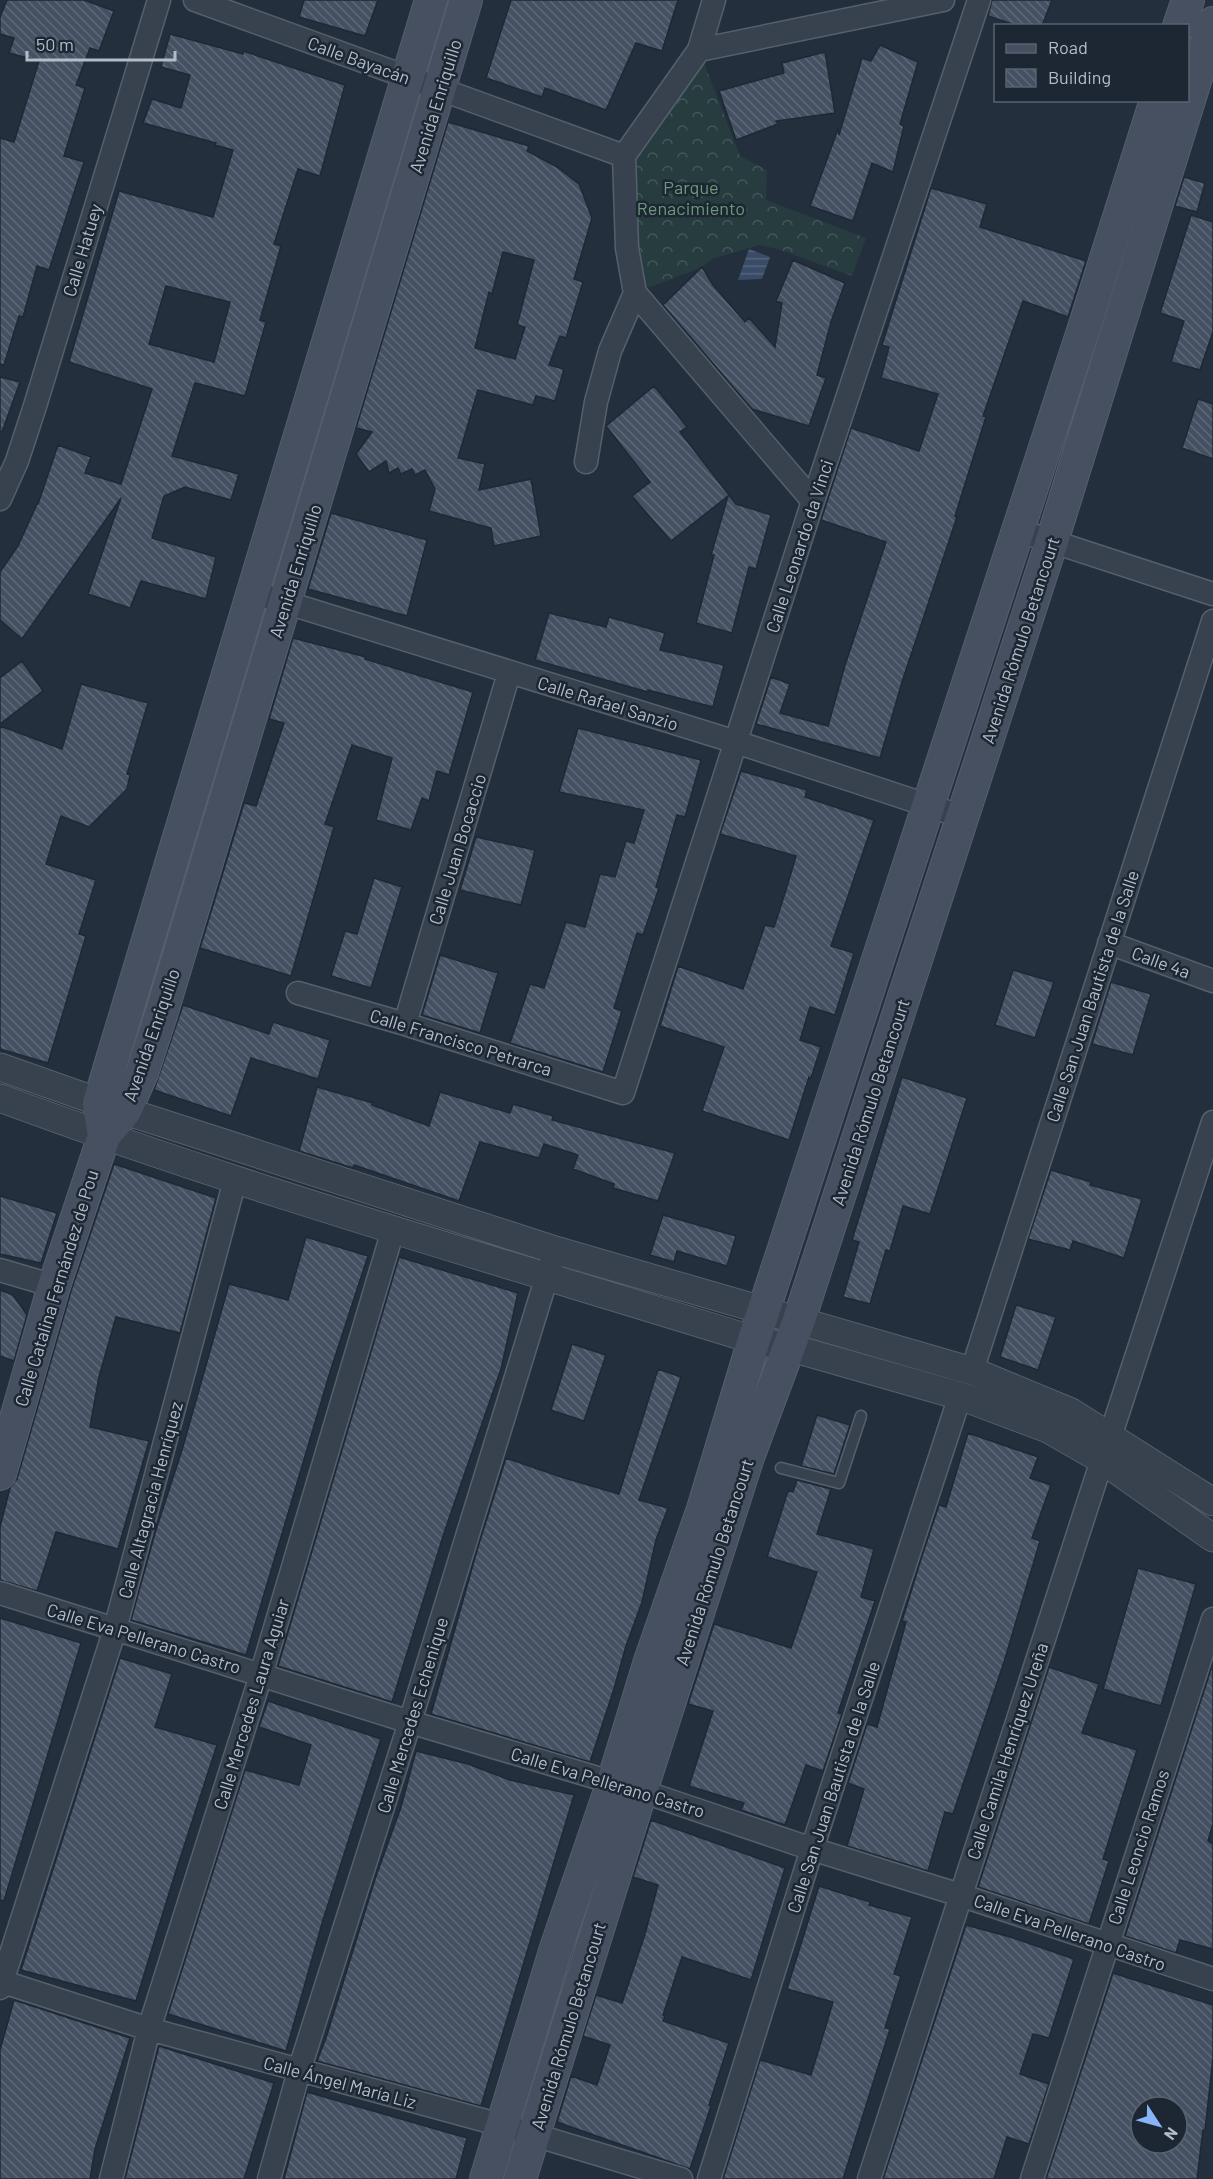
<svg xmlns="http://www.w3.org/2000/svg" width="1213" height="2179" viewBox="0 0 1213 2179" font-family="Barlow,sans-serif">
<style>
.forest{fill:url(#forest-crowns)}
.water{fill:url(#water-rules)}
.building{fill:url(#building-back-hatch);stroke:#1f2835;stroke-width:1.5;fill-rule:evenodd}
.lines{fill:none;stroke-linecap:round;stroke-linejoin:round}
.service-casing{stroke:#565f6c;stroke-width:13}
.minor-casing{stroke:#565f6c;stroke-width:25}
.tertiary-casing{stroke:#565f6c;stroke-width:29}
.secondary-casing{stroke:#565f6c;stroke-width:34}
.service{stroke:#38414e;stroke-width:10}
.minor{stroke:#38414e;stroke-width:22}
.tertiary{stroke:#38414e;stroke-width:27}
.secondary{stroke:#465061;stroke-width:32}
.labels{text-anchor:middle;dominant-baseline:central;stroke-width:5;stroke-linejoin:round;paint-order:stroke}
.street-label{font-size:18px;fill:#b4bcc9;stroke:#1d2633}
.park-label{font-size:18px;fill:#6b9a76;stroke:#1d2633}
</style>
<defs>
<pattern id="forest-crowns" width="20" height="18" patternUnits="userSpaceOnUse" patternTransform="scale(1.5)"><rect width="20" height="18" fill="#263c3f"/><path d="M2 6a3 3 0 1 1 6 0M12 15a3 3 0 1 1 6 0" fill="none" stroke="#435659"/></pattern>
<pattern id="water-rules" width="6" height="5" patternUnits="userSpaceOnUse" patternTransform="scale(1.5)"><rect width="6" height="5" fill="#394c67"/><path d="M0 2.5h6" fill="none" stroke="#53647b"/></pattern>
<pattern id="building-back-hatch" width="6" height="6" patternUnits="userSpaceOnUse" patternTransform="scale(1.5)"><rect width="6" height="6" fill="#455162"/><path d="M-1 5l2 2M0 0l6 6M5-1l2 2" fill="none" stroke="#5d6877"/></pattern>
</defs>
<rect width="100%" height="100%" fill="#242f3e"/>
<!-- forest -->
<path class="forest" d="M699,50L740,156L767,170L766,200L866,238L852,276L778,249L759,245L712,259L702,267L635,293L624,156Z"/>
<!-- water -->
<path class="water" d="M749,249L770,257L762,279L738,280Z"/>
<!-- building -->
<path class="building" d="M7,0H84L114,11L99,51L90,48L76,85L85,88L64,156L84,162L49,270L37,266L23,317L19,316L4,365L0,364V138L14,142L39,61L9,53L14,38L0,34V17Z
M304,0H378L365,36L299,17Z
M511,0H678L662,51L636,43L606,110L545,88L542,97L486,78Z
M992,0H1052L1042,26H1019L988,16Z
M170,34L243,54V51L345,85L320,176L298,169L274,244L281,246L260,320L266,322L245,396L195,383L172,456L239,474L231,500L185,487L164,496L152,538L216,557L206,599L141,581L130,608L88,594L121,498L22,639L0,620V572L18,546L37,504H38L58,445L91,457L85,473L121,484L152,389L69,362L119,191L213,217L233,150L215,145L216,143L143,123L152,99L181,108L190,75L161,67ZM166,286L230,302L214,362L149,344Z
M880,45L918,62L900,124L904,126L893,172L872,163L853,221L810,206L838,129L839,135L862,58L871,61Z
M825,52L835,113L776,121L778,124L736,140L719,91L784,73L782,63Z
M448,122L529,146L527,151L557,167L579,184L592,218L574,279L583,282L566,338L560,336L549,365L564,369L555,401L536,396L533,405L478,390L458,458L485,464L479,490L531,479L541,536L494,546L491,528L429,511L435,489L425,470L415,475L412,469L401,474L398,468L389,473L386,461L369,472L356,454L372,432L356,428ZM503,252L534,260L517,325L525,327L515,359L475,348L489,292L492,294Z
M1184,177L1205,183L1197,212L1175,206Z
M931,188L987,204L980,227L1086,261L1068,317L1023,301L983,416L986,417L955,516L957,517L902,682L880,758L756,724L771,677L790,684L780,713L828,726L845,665L886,542L821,520L851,428L919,451L938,394L881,378L889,347L882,345Z
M1191,215L1213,222V332L1200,370L1171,362L1184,321L1160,313Z
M793,260L845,283L831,322L817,375L826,378L809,426L752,409L663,305L702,267L713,285L745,322L749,318L775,347L782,303L776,301Z
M0,377L20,382L2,432H0Z
M654,386L687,427L680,432L736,504L771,515L756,569L749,567L732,633L696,623L714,555H711L728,496L671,541L632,496L650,482L606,426Z
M1198,399L1213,404V459L1182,448Z
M331,513L427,540L407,616L308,589Z
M549,613L606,627L609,617L665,633L660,650L724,665L713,707L648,690V692L535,660Z
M293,638L366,657L365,659L473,692L449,775L437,771L429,801L422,798L411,830L376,820L392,758L352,745L325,824L334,827L291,976L200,948L244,803L256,806L284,723L269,719Z
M22,661L43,691L0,724V678Z
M81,684L148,703L127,774L130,775L127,789L89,827L61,816L46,864L96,880L79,934L86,936L48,1063L0,1049V726L62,749Z
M578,728L701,760L685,817L677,815L656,887L659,888L643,935L637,933L614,1008L622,1011L603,1072L510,1043L530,984L544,988L566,922L585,927L600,874L615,877L626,841L634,843L644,810L559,792Z
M741,771L807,790L805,797L874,820L831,946L854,953L835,1015L810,1007L800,1040L821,1047L811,1078L809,1077L789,1140L702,1111L724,1047L660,1026L678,966L743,989L765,925L774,927L785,893L796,856L720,834Z
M476,837L535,850L521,905L460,890Z
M374,878L402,887L371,988L331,976L345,931L357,934Z
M440,955L498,973L480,1033L422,1015Z
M1013,970L1054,982L1035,1038L995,1025Z
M1111,982L1151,994L1133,1055L1092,1044Z
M183,1005L269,1034L273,1022L330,1040L318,1079L251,1058L231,1116L154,1090Z
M902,1077L967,1098L930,1214L903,1206L890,1251L886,1250L870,1304L843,1297L859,1242L852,1240Z
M317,1087L373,1103L372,1105L429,1126L440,1092L510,1113L513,1104L553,1116L552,1120L675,1153L658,1201L613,1188L614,1184L573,1169L578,1155L544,1144L539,1158L480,1142L459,1201L354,1165L353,1168L299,1151Z
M114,1164L216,1198L180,1333L116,1317L99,1377L90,1427L149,1441L118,1549L56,1532L37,1591L0,1580V1527L10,1488L17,1479L71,1291Z
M1051,1170L1091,1182L1090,1185L1142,1199L1124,1258L1073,1241L1070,1250L1028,1239Z
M0,1196L57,1213L41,1263L0,1254Z
M663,1215L736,1236L727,1266L677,1251L674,1262L650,1255Z
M306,1237L368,1256L330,1372L246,1655L131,1620L155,1533L182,1450L229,1284L288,1300Z
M399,1257L518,1293L501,1369L445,1530L392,1702L278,1666Z
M0,1290L13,1295L27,1315L14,1361L0,1356Z
M1016,1305L1056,1317L1038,1370L1000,1357Z
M572,1344L606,1355L584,1421L551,1410Z
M658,1369L681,1377L639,1500L668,1508L656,1540L642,1602L626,1646L614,1689L590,1762L431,1714L478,1547L506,1458L561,1477L619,1494Z
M817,1415L850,1425L834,1474L801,1466Z
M968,1433L1038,1457L1030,1478L1051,1485L1032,1538L1040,1541L1004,1662L953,1814L945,1812L928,1871L847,1846L864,1789L848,1783L867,1724L877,1727L906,1622L902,1621L922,1556L939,1505L946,1507Z
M797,1480L831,1489L817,1534L874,1549L861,1597L875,1601L838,1713L842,1714L823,1771L806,1765L785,1825L741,1810L744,1803L689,1786L713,1711L688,1704L714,1624L791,1648L817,1572L767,1557L788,1491L793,1492Z
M1138,1568L1196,1584L1161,1706L1103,1689Z
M0,1618L81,1643L4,1901L0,1900Z
M120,1658L172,1674L155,1727L217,1745L174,1877L136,2001L21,1970Z
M1049,1667L1099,1684L1082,1733L1137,1750L1103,1859L1109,1861L1089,1924L978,1887Z
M1211,1669L1213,1670V1824L1208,1841L1213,1844V1949L1180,1940L1176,1953L1125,1936Z
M268,1701L381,1739L323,1920L286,2051L168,2014L245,1770L299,1785L311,1745L259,1727Z
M416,1751L468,1764L510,1780L574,1795L481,2106L317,2061L326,2038L375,1879L401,1807Z
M651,1820L785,1868L751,1980L682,1957L663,2015L665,2016L663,2021L729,2043L709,2105L711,2106L690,2169L557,2122L571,2076L597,2085L610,2045L583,2036L596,1995L622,2003L645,1934L658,1885L633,1877Z
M819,1886L870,1902L869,1905L912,1917L894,1974L901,1976L885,2028L890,2029L843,2179H723L760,2060L811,2075L833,2002L787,1989Z
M966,1925L1010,1937L1074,1959L1049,2038L1033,2034L1020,2074L1049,2084L1029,2144L1007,2137L994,2179H883Z
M1113,1973L1213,2005V2058L1205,2130H1203L1197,2179H1046ZM1141,2107H1177V2143H1141Z
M14,2000L130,2038L95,2149L90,2179H0V2050Z
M159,2046L274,2083L244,2179H125Z
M307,2092L467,2138L456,2179H284Z"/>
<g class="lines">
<!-- service casing -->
<g class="service-casing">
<path id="service" d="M781,1468L839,1483L861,1416"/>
</g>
<!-- minor casing -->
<g class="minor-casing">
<path id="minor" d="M195,0L624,156
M699,50L943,0
M635,293L813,501
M586,462L596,402L610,351L635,293L627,248L624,156L699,50L714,0
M0,499L17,461L35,406L159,0
M1017,530L1213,594
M252,592L736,742L963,817
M1109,943L1213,981
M298,993L405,1024L623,1093L813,501L979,0
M405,1024L509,673
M0,1270L54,1286
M972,1371L1213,621
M1110,1437L1213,1122
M0,1593L410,1722L641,1791L812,1849L960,1895L1213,1979
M0,1981L149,2029L501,2125L681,2179
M0,1988L115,1629L235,1180
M111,2179L149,2029L261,1675L393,1230
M269,2179L299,2071L410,1722L552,1260
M709,2179L812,1849L960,1396
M869,2179L1102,1460
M1032,2179L1213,1619"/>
</g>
<!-- tertiary casing -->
<g class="tertiary-casing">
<path id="tertiary" d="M0,1067L125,1111L555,1250L972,1371L1071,1412L1213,1502
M0,1098C248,1190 502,1262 754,1340L788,1347L960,1396L1048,1429L1102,1460L1213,1538"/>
</g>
<!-- secondary casing -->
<g class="secondary-casing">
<path id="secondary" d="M1179,26L1188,0
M104,1136L99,1103L431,0
M0,1474L54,1286L104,1136L125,1111L142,1073L161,1015L466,0
M486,2179L556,1948L613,1782L650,1661L703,1509L754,1340L1083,331L1156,100
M520,2179L641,1791L748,1457L799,1320L1052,541L1213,23"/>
</g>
<!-- service -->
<use href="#service" class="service"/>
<!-- minor -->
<use href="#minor" class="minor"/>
<!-- tertiary -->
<use href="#tertiary" class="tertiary"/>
<!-- secondary -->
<use href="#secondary" class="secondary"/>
</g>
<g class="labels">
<!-- street labels -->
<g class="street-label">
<text transform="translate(359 60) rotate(20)">Calle Bayacán</text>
<text transform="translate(435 106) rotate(-73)">Avenida Enriquillo</text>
<text transform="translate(82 250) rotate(-73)">Calle Hatuey</text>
<text transform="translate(799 546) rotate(-72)">Calle Leonardo da Vinci</text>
<text transform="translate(295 571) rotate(-73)">Avenida Enriquillo</text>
<text transform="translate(1020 640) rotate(-72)">Avenida Rómulo Betancourt</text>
<text transform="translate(608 703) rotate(17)">Calle Rafael Sanzio</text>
<text transform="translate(457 849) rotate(-73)">Calle Juan Bocaccio</text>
<text transform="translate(1161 962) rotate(20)">Calle 4a</text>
<text transform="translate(1092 996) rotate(-72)">Calle San Juan Bautista de la Salle</text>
<text transform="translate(151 1035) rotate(-71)">Avenida Enriquillo</text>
<text transform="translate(461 1042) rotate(17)">Calle Francisco Petrarca</text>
<text transform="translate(870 1102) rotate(-72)">Avenida Rómulo Betancourt</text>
<text transform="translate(56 1288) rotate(-73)">Calle Catalina Fernández de Pou</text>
<text transform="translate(150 1500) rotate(-75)">Calle Altagracia Henríquez</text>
<text transform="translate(714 1562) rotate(-72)">Avenida Rómulo Betancourt</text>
<text transform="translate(144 1638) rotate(17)">Calle Eva Pellerano Castro</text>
<text transform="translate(251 1704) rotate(-73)">Calle Mercedes Laura Aguiar</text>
<text transform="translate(412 1715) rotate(-73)">Calle Mercedes Echenique</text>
<text transform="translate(1007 1751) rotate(-72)">Calle Camila Henríquez Ureña</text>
<text transform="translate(608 1782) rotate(17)">Calle Eva Pellerano Castro</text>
<text transform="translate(833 1787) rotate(-72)">Calle San Juan Bautista de la Salle</text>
<text transform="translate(1138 1847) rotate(-72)">Calle Leoncio Ramos</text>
<text transform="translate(1070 1932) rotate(19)">Calle Eva Pellerano Castro</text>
<text transform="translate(568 2026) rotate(-73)">Avenida Rómulo Betancourt</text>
<text transform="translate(340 2082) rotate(15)">Calle Ángel María Liz</text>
</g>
<!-- park labels -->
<g class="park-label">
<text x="691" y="187">Parque<tspan x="691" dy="21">Renacimiento</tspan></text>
</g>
</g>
<!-- legend -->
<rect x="994" y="24" width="195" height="78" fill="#1d2633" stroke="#59626f" stroke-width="1.5"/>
<rect x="1006" y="44" width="30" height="9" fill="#465061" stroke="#59626f" stroke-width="1.5"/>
<text x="1048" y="54" font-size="18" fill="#b4bcc9">Road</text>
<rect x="1006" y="69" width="30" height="18" fill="url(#building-back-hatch)" stroke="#59626f" stroke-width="1.5"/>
<text x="1048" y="84" font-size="18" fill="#b4bcc9">Building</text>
<!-- north arrow -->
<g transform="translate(1159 2125) rotate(126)"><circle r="28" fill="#1d2633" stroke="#59626f" stroke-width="1.5"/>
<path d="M0-4.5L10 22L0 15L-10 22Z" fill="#8ab4f8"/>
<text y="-9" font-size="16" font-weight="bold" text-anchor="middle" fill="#b4bcc9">N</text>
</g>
<!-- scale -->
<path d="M27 51v9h148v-9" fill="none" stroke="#b4bcc9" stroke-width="3"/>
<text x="36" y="51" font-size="18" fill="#b4bcc9" stroke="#1d2633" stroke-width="4.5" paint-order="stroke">50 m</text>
</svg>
